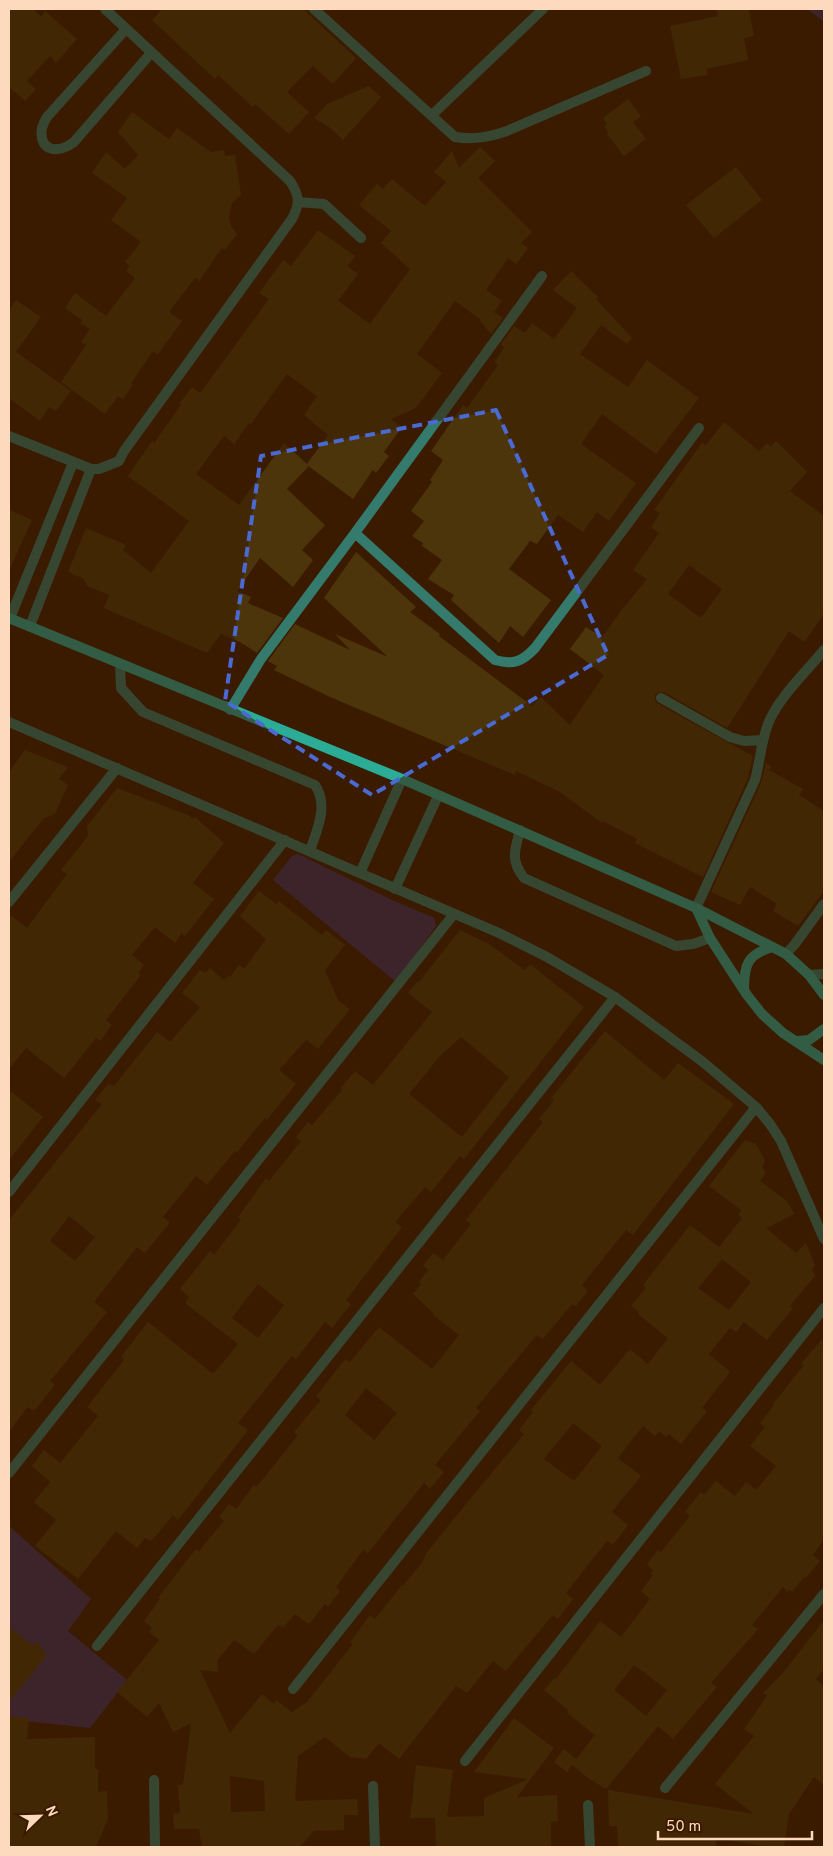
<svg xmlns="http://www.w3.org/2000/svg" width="833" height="1856" viewBox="0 0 833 1856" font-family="Overpass,sans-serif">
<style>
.green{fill:#41305f}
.building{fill:#4c350a;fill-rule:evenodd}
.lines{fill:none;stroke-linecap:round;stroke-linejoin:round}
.service{stroke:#347b6d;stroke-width:10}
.minor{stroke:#347b6d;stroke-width:10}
.secondary{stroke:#2aac97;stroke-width:10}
.marked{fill:none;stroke:#4a6ad3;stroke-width:4;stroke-dasharray:10 6;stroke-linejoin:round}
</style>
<rect width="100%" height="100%" fill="#3b1b00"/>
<!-- green -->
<path class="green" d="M807,9H824V22L823,21Z
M298,854L392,900L434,918L436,926L396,982L273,880L292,856Z
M9,1526L91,1599L68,1631L127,1680L90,1728L9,1719Z"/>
<!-- building -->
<path class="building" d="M9,9H33L41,17L45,11L77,39L56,63L50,56L27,81L36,89L25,101L9,87Z
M162,9H303L356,58L333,84L313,66L287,92L309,112L289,134L255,104L253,107L218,75L215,79L152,20Z
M716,9H749L754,36L744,38L748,60L706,69L708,75L681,79L670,26L718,16Z
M369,86L381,97L343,140L329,127L314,118L327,104Z
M628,99L641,116L633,122L646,139L624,156L607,134L609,133L604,126L607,124L603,118Z
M132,112L169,139L177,128L211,152L224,150L225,156L235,155L241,195L232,203L229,218L231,226L237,234L225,250L222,248L199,281L195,278L169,312L182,321L158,354L153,351L131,383L133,385L123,399L118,396L105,414L61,382L86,345L81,342L90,329L80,323L82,320L65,308L75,293L106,316L135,278L126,271L130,266L125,262L141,242L111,220L127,198L92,173L106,152L125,169L138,155L118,132Z
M480,147L495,161L478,178L532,232L521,243L528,248L516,264L508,258L486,290L502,301L494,312L503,318L491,334L480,321L481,320L455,301L417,354L442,373L416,408L391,419L402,427L384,452L389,456L376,473L373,470L353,499L307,465L309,466L287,489L325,525L302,550L313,560L293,587L260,558L237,591L251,597L248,603L283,618L257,653L240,642L221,634L207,653L104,608L109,595L87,586L84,579L68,572L86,528L126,545L123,550L151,573L189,521L128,476L152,441L154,443L181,405L179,404L192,387L200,393L269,299L259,293L283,260L291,266L318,230L355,256L347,266L358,274L338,301L370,324L410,269L381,243L391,231L359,205L377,184L383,189L392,179L425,206L446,182L434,172L452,151L459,168ZM287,374L317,396L304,415L328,435L307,464L284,443L239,505L196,474L224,436L234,444L249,423L251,424Z
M736,167L762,200L714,238L686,205Z
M571,271L598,297L596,299L632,338L627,344L601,325L580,354L628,387L647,360L699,398L656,454L602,414L581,444L636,483L609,521L597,512L583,532L558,515L537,544L530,541L509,569L551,600L523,637L510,626L499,643L451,600L454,595L428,579L442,560L422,546L423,543L412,536L424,521L411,511L432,482L430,480L443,460L431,451L463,405L467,408L498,365L494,362L504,348L501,344L514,326L525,333L532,323L554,339L577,308L553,290Z
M16,300L41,317L16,352L71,391L56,411L49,407L40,421L9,398V310Z
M724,422L759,451L767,443L771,446L776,441L807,472L790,491L824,516V614L804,642L789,631L727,728L664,692H658L655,695V701L658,704L753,756L748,778L703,877L635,843L637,839L603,821L602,823L560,792L516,771L515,775L330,697L274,670L277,666L268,661L295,624L350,650L335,634L388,657L324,598L356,552L416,607L410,612L440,634L439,636L532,706L541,697L570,725L604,675L570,649L586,627L602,637L624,607L647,579L633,570L659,533L651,527L660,513L654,510L702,443L706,445ZM689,565L722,589L701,618L668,594Z
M9,510L32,520L9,571Z
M25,750L68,767L59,779L68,785L55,814L43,819L9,862V772Z
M766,763L771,766L769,770L803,789L799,795L824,811V891L798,926L773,911L777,904L750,887L740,905L711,892L761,783Z
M117,788L188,815L193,819L195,817L224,843L193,883L214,899L185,936L182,933L175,943L155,927L132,955L144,965L138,973L141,975L106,1020L112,1025L100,1041L96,1038L64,1078L26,1048L9,1069V914L27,928L67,874L61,870L88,836L87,826Z
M259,891L276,904L279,901L322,935L326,930L345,945L325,970L338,1000L350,1009L318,1049L306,1040L279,1070L296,1084L267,1120L265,1118L237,1152L235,1151L207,1185L196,1176L163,1217L170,1222L145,1253L137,1247L94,1302L107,1312L50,1381L55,1385L34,1411L28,1407L9,1431V1220L102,1104L95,1100L108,1084L114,1086L157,1032L170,1042L200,1007L182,993L200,970L206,973L210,968L224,980L228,976L230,977L239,965L244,969L266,939L240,916ZM69,1216L95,1237L75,1261L50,1241Z
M460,930L487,943L525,970L530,964L584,1007L464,1159L460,1156L431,1192L425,1187L395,1222L402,1227L346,1300L351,1304L332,1328L325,1322L296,1359L292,1356L238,1423L248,1430L178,1520L173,1515L156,1536L150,1541L145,1538L137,1548L116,1531L78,1579L35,1546L56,1520L34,1502L50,1482L32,1466L44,1450L60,1463L98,1416L87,1407L124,1360L121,1357L148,1322L213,1374L227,1358L238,1344L185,1303L189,1297L180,1289L210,1251L214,1255L241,1220L238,1217L266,1178L269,1181L301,1141L296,1137L308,1122L312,1125L342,1090L340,1089L355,1071L373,1085L432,1012L408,993L418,981L419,982ZM461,1037L509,1077L462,1137L409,1094L440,1056ZM258,1284L284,1305L258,1338L232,1318Z
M605,1031L664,1080L678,1063L734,1104L633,1235L626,1230L582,1285L588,1291L576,1306L572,1304L543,1339L537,1335L476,1408L480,1411L435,1465L444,1472L430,1489L424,1483L368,1553L363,1550L336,1587L340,1591L328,1607L325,1604L309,1624L295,1614L283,1628L278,1625L254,1654L234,1640L217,1661L218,1672L200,1670L230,1733L262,1694L274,1704L276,1700L292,1712L307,1702L353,1644L350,1642L370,1615L375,1619L402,1585L403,1586L422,1563L426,1554L439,1537L524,1434L519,1430L533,1412L531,1410L571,1361L600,1385L630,1349L648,1364L668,1338L638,1314L639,1312L631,1306L646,1288L643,1285L690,1225L719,1247L742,1218L738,1215L741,1210L709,1186L745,1140L756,1144L765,1160L762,1168L766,1173L760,1181L787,1201L794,1214L766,1228L796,1253L806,1243L815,1265L812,1269L815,1276L790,1306L793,1308L767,1340L744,1322L736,1332L730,1328L709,1354L730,1372L702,1408L707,1411L681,1444L669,1434L666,1437L659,1431L655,1436L643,1426L618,1458L641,1476L612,1512L628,1525L613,1545L607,1541L566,1593L573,1599L558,1619L553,1615L506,1671L493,1661L467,1693L456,1686L399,1759L379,1743L366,1759L350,1757L325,1737L298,1756L295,1801L357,1799L358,1815H344V1830L314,1831L300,1847H202L199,1829H174L173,1814L180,1813L178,1785H183L191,1723L173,1732L159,1703L147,1717L117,1692L159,1640L149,1632L152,1628L144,1621L160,1599L158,1598L174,1577L196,1549L199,1551L224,1521L219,1517L229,1504L236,1509L254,1485L256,1487L264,1478L298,1435L294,1432L321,1400L316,1396L345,1359L350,1362L379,1327L432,1369L459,1335L433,1315L434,1314L413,1294L421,1284L419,1282L428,1270L423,1265L433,1253L443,1260L471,1224L466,1220L543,1122L539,1119L554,1100L551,1098ZM722,1259L751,1282L729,1310L698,1288ZM366,1388L397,1413L374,1440L345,1415ZM573,1423L602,1446L574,1481L544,1459ZM230,1776L264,1781L265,1811L231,1812Z
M9,1090L43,1117L9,1160Z
M824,1337V1539L813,1555L820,1561L806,1578L804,1577L792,1592L789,1590L788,1592L783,1587L752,1625L758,1629L711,1683L717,1687L673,1739L658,1726L606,1789L588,1778L572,1765L567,1772L554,1762L564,1749L576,1759L595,1735L567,1713L569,1711L544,1690L554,1678L556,1679L600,1621L621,1637L650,1599L641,1591L653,1575L651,1574L653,1571L647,1564L658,1550L661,1552L690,1516L685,1512L701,1492L704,1495L716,1481L735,1496L746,1482L756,1490L776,1466L750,1446L765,1427L760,1423L774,1405L773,1404L804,1365L801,1364ZM634,1665L667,1690L646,1716L614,1690Z
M824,1620V1669L816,1679L824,1686V1785L814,1777L789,1814L784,1847H768L716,1838V1847H618L617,1826H609L608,1790L754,1814L715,1784L754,1736L744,1729L767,1696L763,1693L783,1673Z
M9,1627L33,1646L37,1642L47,1655L9,1702Z
M9,1716L29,1718L27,1739L95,1737V1769H98V1792L107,1791L108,1819L96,1847H9Z
M514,1718L554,1748L517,1797L557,1795L558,1821L551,1822V1847H436L435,1818H410L416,1765L453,1770L447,1817L484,1816V1798L528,1779L474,1772Z"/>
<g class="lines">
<!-- service -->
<path class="service" d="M126,29L47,117C45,120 43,125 42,128C38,152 59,154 74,142L151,53
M120,664L121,688L143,712L315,785C329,806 317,829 310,851
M520,830C515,850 510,860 524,878L676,946L693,944L710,938"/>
<!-- minor -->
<path class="minor" d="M314,9L455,137C474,140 489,137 507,131L646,71
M432,115L543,9
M298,202L324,204L361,238
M9,436L91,469H99L119,461L124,451L292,219C300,204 300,196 290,181L105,9
M355,533L495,660C513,665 522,662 535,648L699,428
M10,618L73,463
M30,626L91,469
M661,698L730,737L744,741L763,740
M230,710L261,659L355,533L542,276
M9,722L499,933L547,957L615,997L703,1062L756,1107L770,1124L781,1141L824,1239
M360,873L402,779
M395,889L438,796
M9,902L117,768
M696,908L755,780C760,762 761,742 768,724C778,698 806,672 824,650
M786,954L795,944L824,904
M809,975L824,974
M9,1192L285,840
M9,1473L454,914
M97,1646L615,997
M293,1689L756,1107
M465,1761L824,1308
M154,1780L155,1847
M373,1786L375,1847
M665,1788L824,1594
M588,1805L590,1847"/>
<!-- secondary -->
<path class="secondary" d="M9,618L402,779L696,908L786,954L809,975L824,995
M696,908L710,938L747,995L762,1014L783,1033L824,1060
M744,990C744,965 747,954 773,947
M798,1041L809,1040L824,1029"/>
</g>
<!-- marked area -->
<path d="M0 0H833V1856H0ZM496,410L608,655L372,795L225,701L261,456Z" fill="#3b1b00" fill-opacity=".55" fill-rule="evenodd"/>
<path class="marked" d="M496,410L608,655L372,795L225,701L261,456Z"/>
<!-- border -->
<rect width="833" height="1856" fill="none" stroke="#fdd9be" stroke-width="20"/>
<!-- north arrow -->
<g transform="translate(40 1816) rotate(67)" stroke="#3b1b00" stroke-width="4" paint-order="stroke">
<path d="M0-4L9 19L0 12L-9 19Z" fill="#fdd9be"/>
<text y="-8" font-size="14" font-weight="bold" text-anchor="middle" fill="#fdd9be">N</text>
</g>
<!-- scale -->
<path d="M658 1831v8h154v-8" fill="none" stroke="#fdd9be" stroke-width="2.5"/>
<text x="666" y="1831" font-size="15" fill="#fdd9be" stroke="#3b1b00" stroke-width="4" paint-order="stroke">50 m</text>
</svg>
